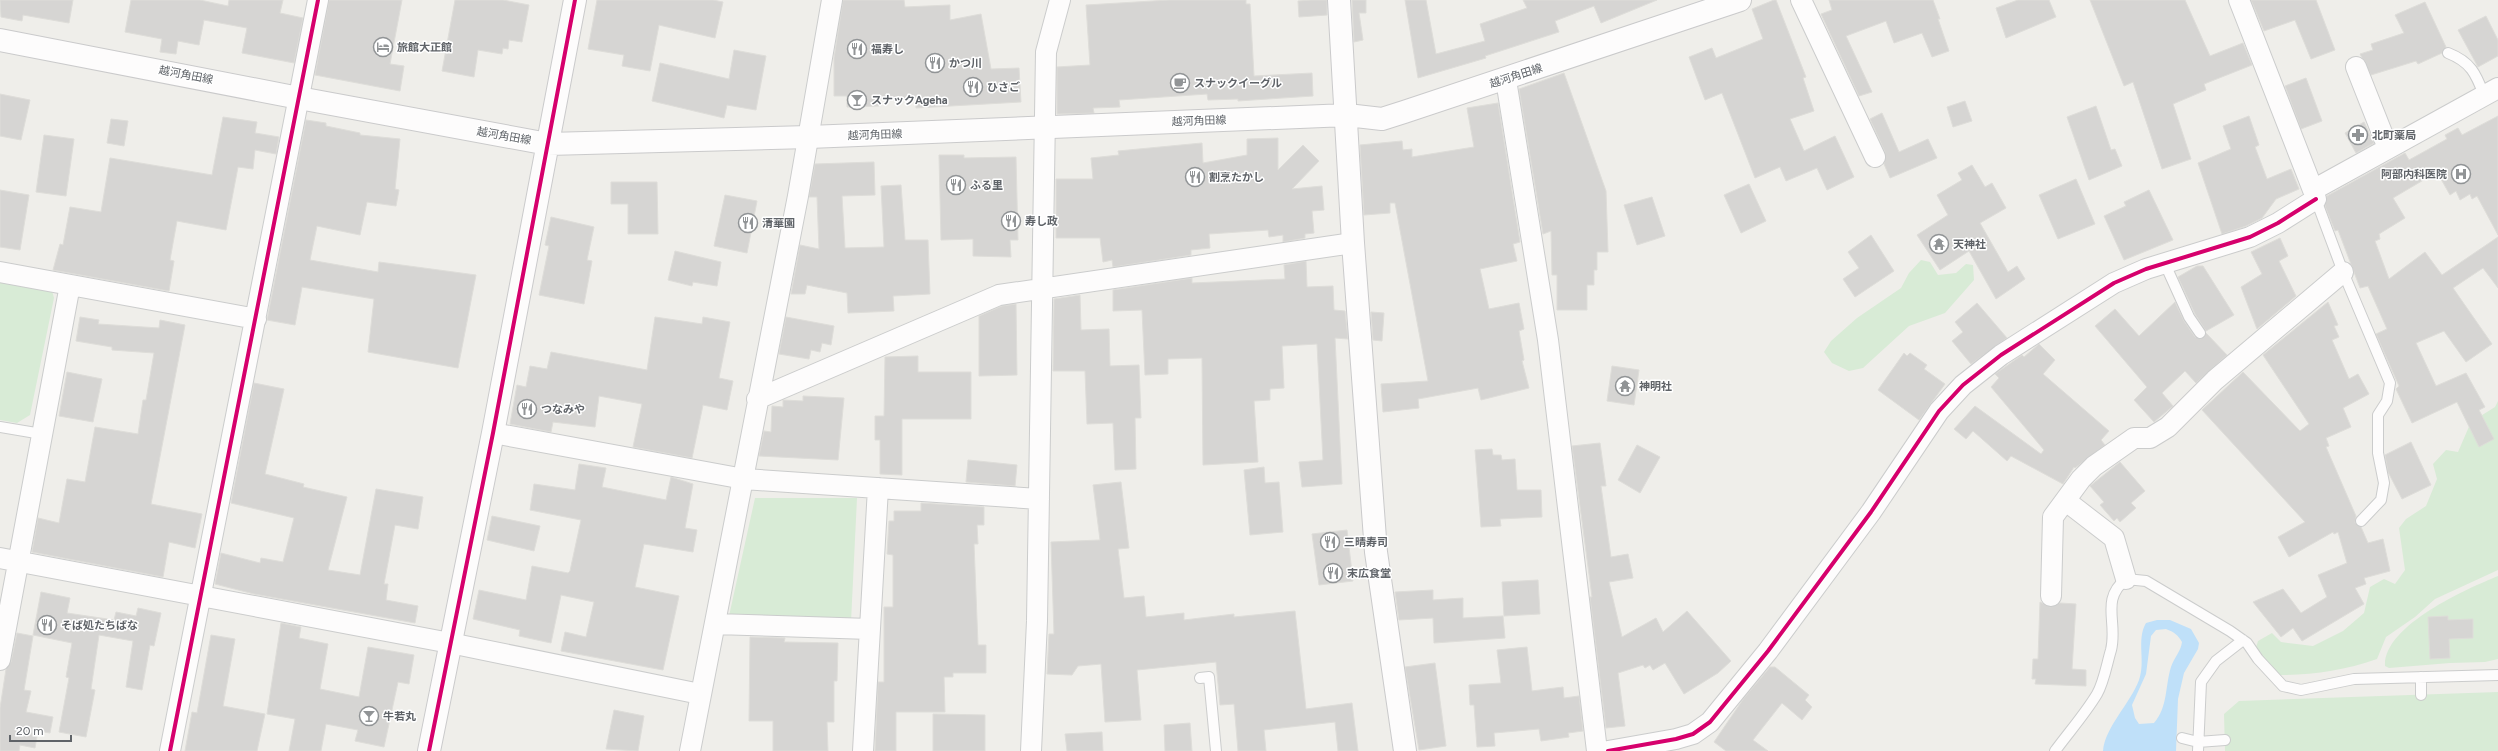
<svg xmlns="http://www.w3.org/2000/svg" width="2498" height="751" viewBox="0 0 2498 751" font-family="Figtree,'Noto Sans JP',sans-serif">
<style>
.green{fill:#d8ebd6}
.water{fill:#bfe0f9;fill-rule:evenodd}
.building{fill:#d6d5d3;stroke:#deddd9}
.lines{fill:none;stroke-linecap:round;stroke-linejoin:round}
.lane-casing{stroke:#cbcccc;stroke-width:12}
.street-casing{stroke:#cbcccc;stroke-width:22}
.secondary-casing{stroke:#cacacb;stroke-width:24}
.lane{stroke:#fdfcfc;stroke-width:10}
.street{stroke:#fdfcfc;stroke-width:20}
.secondary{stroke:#fdfcfc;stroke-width:22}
.cycleway-casing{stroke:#fff;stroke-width:6}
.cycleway{stroke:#d6006c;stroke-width:4}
.labels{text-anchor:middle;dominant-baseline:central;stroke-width:3;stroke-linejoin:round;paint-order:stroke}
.poi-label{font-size:11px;font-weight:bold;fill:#5f6368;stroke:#fff;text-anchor:start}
.street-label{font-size:11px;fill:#5f6368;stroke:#fff}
</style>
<rect width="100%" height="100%" fill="#efeeea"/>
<!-- green -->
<path class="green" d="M1921,260L1930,262L1938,275L1956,273L1966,264L1973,265L1974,280L1945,313L1909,326L1863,368L1849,371L1832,363L1824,352L1831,341L1857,318L1901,288L1909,273Z
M0,278L51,287L54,298L30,415L17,423L0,420Z
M2498,401V570L2435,599L2415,617L2386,637L2377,659C2340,672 2305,676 2266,675L2253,657L2258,641L2272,633L2281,642L2313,646L2343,631L2364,613L2370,587L2384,579L2395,584L2405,570L2399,528L2406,519L2426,506L2437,479L2433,464L2446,450L2458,452L2471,422L2495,407Z
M755,498H857L851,622L729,616Z
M2498,576V659L2485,662L2450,663L2389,668L2385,666C2383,626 2466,589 2498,576Z
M2498,692V751H2225L2224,714L2239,701Z"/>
<!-- water -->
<path class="water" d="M2157,620H2170L2191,629L2199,643L2198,649L2184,673L2178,699L2176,751H2103C2105,727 2130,704 2139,680C2146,661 2136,640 2146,623ZM2166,629C2174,632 2178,635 2182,642C2181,651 2174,658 2171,667C2165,686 2168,707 2154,723L2139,724L2135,718L2132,705L2146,674L2151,636L2156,630Z"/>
<!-- building -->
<path class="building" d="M0,0H73L69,23L23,15L22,21L1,17Z
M131,0H200L228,6L229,0H283L280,13L303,18L294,63L242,53L247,28L204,20L199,45L178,41L176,54L160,52L162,39L125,32Z
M329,0H402L390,64L404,66L400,91L315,75Z
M455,0H503L529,5L522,42L509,40L508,49L503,48L502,54L478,50L474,77L442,71Z
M597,0H713L723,2L715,38L659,25L650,71L622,66L624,55L588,49Z
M843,0H904L905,7L950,5V20L981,14L991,69L1019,68L1021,102L916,108V98L879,99V106L847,107V96H834V58Z
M1169,0H1246V4H1250L1254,76L1312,73L1313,96L1238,101V99L1208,100L1207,94L1119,100L1120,107L1093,108L1094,113L1057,114V67L1090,65L1086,5Z
M1311,0H1327V15L1299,17L1298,1Z
M1352,0H1366V13H1359L1363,40L1354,42Z
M1405,0H1426L1436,54L1485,41L1480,24L1527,8L1523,0H1657L1601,23L1594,6L1555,21L1559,32L1485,56L1486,58L1418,78Z
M1774,0H1776L1806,77L1803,78L1814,111L1790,119L1804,151L1835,136L1854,177L1827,190L1817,168L1786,181L1780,167L1755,178L1722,93L1705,100L1689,57L1712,48L1716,58L1763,39L1752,9Z
M1829,0H1933L1940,19H1938L1949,51L1932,57L1922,33L1894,43L1886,21L1846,36L1872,92L1859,96L1821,14L1832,10Z
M2018,0H2049L2056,17L2006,38L1996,8Z
M2090,0H2185L2210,56L2243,43L2252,65L2204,84L2206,90L2173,104L2191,159L2162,169L2133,82L2124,86Z
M2251,0H2316L2335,50L2311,59L2295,20L2264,31Z
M2425,2L2446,47L2442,53L2418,64L2416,61L2371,75L2360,54L2373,50L2371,44L2404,33L2395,15Z
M2486,16L2498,40V56L2478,67L2458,30Z
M734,50L766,56L756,110L727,105L724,118L652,101L660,63L729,79Z
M1564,73L1606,191L1608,252H1597V270H1594V285H1587V310H1557V275H1552L1551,231L1543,234L1519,89Z
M2306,78L2322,121L2301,129L2285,86Z
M0,94L30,100L21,140L0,136Z
M1965,101L1972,121L1953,127L1947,107Z
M1498,103L1520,242L1513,244L1517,261L1480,269L1489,309L1519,303L1524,329L1519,331L1524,360L1522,361L1529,388L1481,400L1478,388L1418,399L1419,408L1383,412L1381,384L1428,381L1395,203H1390V213L1364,215L1360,145L1402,141L1403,150L1412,149V157L1474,147L1467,108Z
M2096,106L2111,150L2115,149L2122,166L2089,180L2067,117Z
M1882,113L1899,152L1928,139L1937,158L1890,178L1884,164L1885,152L1870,119Z
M2249,116L2259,145L2255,147L2267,179L2291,169L2299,189L2276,199L2262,218L2246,226L2222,234L2198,163L2231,149L2223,126Z
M2498,116V235L2477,196L2472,199L2470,194L2460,200L2456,191L2450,195L2437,172L2393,198L2405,218L2379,234L2380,239L2375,241L2389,279L2425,252L2442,275L2498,237V288L2483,268L2453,288L2492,344L2466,362L2444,331L2416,343L2436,386L2466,373L2485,407L2479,410L2494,439L2479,447L2457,402L2412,423L2396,389L2399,386L2376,334L2387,329L2368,286L2360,288L2338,230L2335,231L2325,206L2327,196L2405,153L2409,160L2447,139L2445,135L2458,128L2462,135Z
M223,117L257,122L255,133L279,137L276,154L255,150L253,169L238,167L226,230L177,221L170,260L174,261L169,291L53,270L60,244L63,245L70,207L101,212L110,158L212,175Z
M111,119L128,121L124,146L107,143Z
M306,120L326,123V126L360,133V135L400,139L395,189L399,190L396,206L367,202L360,235L317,226L310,260L378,272L379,262L476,275L458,368L368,352L374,299L302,287L295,325L267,320Z
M2364,122L2374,143L2356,153L2345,133Z
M44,135L74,139L66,196L36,192Z
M1278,138V170L1303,145L1319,161L1292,189L1322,186L1324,210L1312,211L1314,233L1305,234V238L1283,242V235L1269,237L1268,230L1209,234L1210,248L1191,250V255L1113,267L1112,260L1103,262L1100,238H1056V179H1093L1091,158L1119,155L1118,151L1202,143L1203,163L1247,155V139Z
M939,155H964V158L1016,157L1018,240H1010L1011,257L973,256V239L941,240Z
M874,162L875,195L842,196L845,248L884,247L881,186L901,185L905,240H928L930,294L893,296L894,311L848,313L847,293L807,285L805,294H791L800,245L819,249L817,197H809L815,164Z
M1972,165L1985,187L1992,183L2006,208L1980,223L2008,272L2017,266L2025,279L1996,299L1969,251L1940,270L1917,235L1948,215L1937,195L1962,180L1958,173Z
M2076,179L2095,224L2058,239L2039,195Z
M611,182H657L658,234H628V204H611Z
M1749,184L1766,221L1741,233L1724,195Z
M0,190L29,195L20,250L0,247Z
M2149,190L2173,240L2124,260L2104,216L2126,206L2124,202Z
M725,195L757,201L747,253L714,246Z
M1652,197L1665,236L1637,245L1624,205Z
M551,217L594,227L587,260L592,261L584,304L539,295L549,246L545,245Z
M1871,235L1894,271L1855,297L1843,279L1859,268L1848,252Z
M2280,238L2288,256L2279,261L2296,296L2257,329L2241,287L2262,274L2251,252Z
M675,251L721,262L717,286L693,282L692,286L668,280Z
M1306,261L1307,287L1333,286L1334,310L1345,311L1348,339L1335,338L1342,484L1302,487L1299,462L1323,460L1317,344L1282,346L1284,388L1270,389V400L1254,401L1258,462L1203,465L1202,358L1168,359V374L1145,375L1142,310L1113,311V290L1192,278V283L1285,279L1284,265Z
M2197,266H2203L2234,315L2206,331L2195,314L2178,277Z
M1080,295L1081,330L1109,329L1110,366L1139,365L1141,418H1135L1136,469L1115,470L1113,423L1087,424L1085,371H1053L1054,299Z
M2175,302L2184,321L2195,337L2201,339L2206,333L2227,355L2196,383L2185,371L2162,393L2173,406L2154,422L2134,400L2147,387L2095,326L2115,309L2139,336Z
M2328,302L2338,325L2334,326L2339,337L2332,340L2349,379L2358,374L2369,394L2343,408L2351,427L2326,438L2329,446L2326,447L2356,516L2355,523L2361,527L2368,543L2383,539L2390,571L2364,578L2366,584L2355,588L2364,604L2302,641L2293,628L2281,637L2253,602L2283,589L2301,613L2327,597L2318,575L2347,563L2338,532L2334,534L2333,532L2289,557L2278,537L2305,522L2202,410L2243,372L2300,431L2309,424L2263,355Z
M1977,303L2007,338L1971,364L1952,341L1963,332L1955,322Z
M1016,304L1017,375L979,376V316L1002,306Z
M1371,312L1384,313L1382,341L1373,340Z
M80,317L99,320L98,324L159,328L160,320L185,325L151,504L202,514L195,548L169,542L163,577L32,552L38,518L59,523L67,479L85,482L95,427L138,434L143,400H146L154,353L112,350V347L76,341Z
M655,317L702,324L703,317L730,322L719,378L733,381L727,410L703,405L692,458L633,447L642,404L599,396L595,427L553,422L551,432L510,424L517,385L526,387L530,366L547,369L551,352L647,370Z
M786,317L834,326L831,345L822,343L820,352L811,350L809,359L779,354Z
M2039,344L2055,360L2043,374L2109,431L2101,440L2105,445L2075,468L2074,467L2063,484L2011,456L2007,461L1973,431L1966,439L1954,429L1975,406L2041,454L2044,450L1991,387L1999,378L1995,374L2022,355L2024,357Z
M1904,353L1907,356L1910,353L1927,365L1924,369L1945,384L1919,420L1878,390Z
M918,356V372H971V419H902V475L880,474V440H875V416H884L885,357Z
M1612,366L1639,370L1634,405L1607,401Z
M67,372L102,379L93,422L59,416Z
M254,383L284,389L265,474L304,484L303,487L347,497L328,570L360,575L376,489L423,497L418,529L395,525L384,584H388L386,600L418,606L415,623L254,594L215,584L221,553L260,563L261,558L283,562L294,518L231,503Z
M803,396L844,398L838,460L759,456L764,431L771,432L772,406L783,407V400L803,401Z
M2411,442L2431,485L2402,499L2388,472L2385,455Z
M1600,443L1606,486H1601L1611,557L1628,554L1633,578L1609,582L1622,637L1656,618L1663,632L1687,611L1731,661L1718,673L1684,694L1665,663L1653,670L1650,665L1645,668L1643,665L1618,673L1625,726L1606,728L1590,597H1592L1572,446Z
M1637,445L1660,457L1640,493L1618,480Z
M1492,449L1493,455H1501L1502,460L1515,459L1517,490H1541L1542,517L1500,519L1501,526L1481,527L1475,450Z
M968,460L1017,465L1015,486L966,482Z
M2120,462L2145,491L2131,503L2136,508L2120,522L2117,518L2114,521L2100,505L2104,502L2090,486Z
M579,464L606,468L602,487L666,500L671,477L693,484L685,528L697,530L693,552L644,544L635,587L679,596L663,670L561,651L565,632L586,637L594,602L561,595L551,643L519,636L520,630L473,619L479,590L526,600L532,566L568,573L570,571L581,520L530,510L534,484L575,490Z
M1264,467L1265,483L1279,482L1283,532L1250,535L1244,470Z
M1121,482L1129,548L1118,549L1124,598L1144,596L1146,617L1184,613V620L1234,614V617L1295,611L1306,709L1352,703L1358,751H1338L1335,722L1264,730L1266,751H1238L1234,704L1220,705L1216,662L1137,670L1141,720L1105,722L1101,664L1078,666L1072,675L1047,674L1049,634H1054L1051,542L1100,540L1093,485Z
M921,503L984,507V525H977L978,544H974L978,645H986V673H953V677H944L945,712H896V751H875L878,682H884V607H893V555L887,554L889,521H894V511H921Z
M492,516L540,526L534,551L487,540Z
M1347,530L1353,581L1319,585L1312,534Z
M1538,580L1540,614L1504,616L1502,582Z
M1433,590V600L1463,598V618L1503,616L1505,638L1434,643L1433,618L1399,620L1395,592Z
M41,592L70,598L67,613L114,620L116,612L136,616L138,608L161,613L154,646L150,645L142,690L126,687L133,641L99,635L91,689L95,690L86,737L59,732L69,678L66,677L72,643L33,635Z
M2040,602L2050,607L2060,603L2076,604L2072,669L2086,670V686L2035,684L2036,679H2032L2033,659H2038Z
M2448,616V620L2473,619V638L2449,639L2450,658L2430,659L2428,617Z
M281,623L301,627L299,638L328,644L320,689L359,697L368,647L414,655L409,684L398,682L384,747L355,741L358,730L326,724L321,751H289L295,719L267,714Z
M17,633L33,636L24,690L31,691L26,712L53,717L50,733L38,731L35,748L20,745L19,751H0V708L6,669L11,662Z
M211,635L235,639L223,706L265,714L257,751H185L192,712L197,713Z
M750,637L785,638L784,642L838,643L837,681H834V722H827L828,751H773V721H749Z
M1527,647L1532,691L1563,687L1564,698L1579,696L1583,731L1568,733L1569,737L1541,741L1539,729L1494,733L1495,746L1477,747L1474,705H1470L1469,685L1501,683L1497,650Z
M1435,663L1446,746L1419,750L1405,667Z
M1770,667H1775L1809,695L1805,700L1812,707L1802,720L1782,703L1753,740L1768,751H1726L1714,742L1744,698Z
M614,710L644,716L638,751L606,749Z
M933,714L985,715V751H933Z
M1190,723L1192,751H1165L1164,725Z
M1102,732L1103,751H1067L1065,734Z"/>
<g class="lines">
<!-- lane casing -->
<g class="lane-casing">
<path id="lane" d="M2448,53C2471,62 2476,74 2484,95
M2315,197L2343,272L2390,383L2387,401L2378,415V453L2384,483L2381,500L2361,521
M2165,264L2189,317L2200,333
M0,427L42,434
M2421,677V695
M1200,678L1209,677L1216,751
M2182,738L2198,742L2225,740
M2055,751C2069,732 2085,714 2097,694C2104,682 2107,663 2111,650C2118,622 2100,600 2126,579L2146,581L2230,631L2247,643L2258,659L2283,686L2301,690L2354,679L2498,675
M2198,751L2201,682L2216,661L2243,640"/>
</g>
<!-- street casing -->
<g class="street-casing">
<path id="street" d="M1801,0L1875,157
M2239,0L2313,190L2498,88
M2356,67L2388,148
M1506,80L1548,340L1597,751
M0,272L256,319
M757,399L999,295L1353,243
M493,433L744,479L1039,499
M2066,501L2114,538L2126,579
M0,558L450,643L700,694
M2051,596L2053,517L2081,479L2094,466L2134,438H2150L2168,427L2215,380L2343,272
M715,624L870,629
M0,660L70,285
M170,751L318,0
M690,751L798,196L832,0
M863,751L878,488
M1031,751L1037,621L1046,52L1060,0
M1608,751L1676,739L1693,734L1710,722L1768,651L1871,512L1939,411L1963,385L2001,355L2114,283L2146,269L2250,237L2278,223L2316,199"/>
</g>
<!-- secondary casing -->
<g class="secondary-casing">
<path id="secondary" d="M1339,0L1353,243L1376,552L1405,751
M0,40L299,98L548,144L809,137L1347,115L1382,119L1404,112L1740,0
M429,751L493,433L575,0"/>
</g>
<!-- lane -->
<use href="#lane" class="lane"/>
<!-- street -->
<use href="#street" class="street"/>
<!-- secondary -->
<use href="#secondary" class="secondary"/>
<!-- cycleway casing -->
<g class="cycleway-casing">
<path id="cycleway" d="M170,751L318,0
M429,751L493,433L575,0
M1608,751L1676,739L1693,734L1710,722L1768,651L1871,512L1939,411L1963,385L2001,355L2114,283L2146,269L2250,237L2278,223L2316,199"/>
</g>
<!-- cycleway -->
<use href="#cycleway" class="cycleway"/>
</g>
<!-- icons -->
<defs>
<g id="hotel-ring" transform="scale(1)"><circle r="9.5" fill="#fff" stroke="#919496" stroke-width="1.5"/><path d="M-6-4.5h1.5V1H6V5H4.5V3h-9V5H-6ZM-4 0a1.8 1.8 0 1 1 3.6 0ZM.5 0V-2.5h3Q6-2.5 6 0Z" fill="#919496"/></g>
<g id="restaurant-ring" transform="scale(1)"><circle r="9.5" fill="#fff" stroke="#919496" stroke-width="1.5"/><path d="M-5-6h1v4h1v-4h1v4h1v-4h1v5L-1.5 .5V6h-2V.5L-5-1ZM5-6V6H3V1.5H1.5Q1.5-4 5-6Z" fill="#919496"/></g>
<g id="cafe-ring" transform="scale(1)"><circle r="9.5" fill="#fff" stroke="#919496" stroke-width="1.5"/><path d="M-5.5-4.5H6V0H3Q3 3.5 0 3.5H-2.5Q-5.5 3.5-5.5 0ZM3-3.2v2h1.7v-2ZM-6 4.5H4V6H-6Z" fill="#919496"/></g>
<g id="bar-ring" transform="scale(1)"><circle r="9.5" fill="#fff" stroke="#919496" stroke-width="1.5"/><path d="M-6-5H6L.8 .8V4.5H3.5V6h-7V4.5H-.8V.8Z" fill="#919496"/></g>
<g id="pharmacy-ring" transform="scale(1)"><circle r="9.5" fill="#fff" stroke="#919496" stroke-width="1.5"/><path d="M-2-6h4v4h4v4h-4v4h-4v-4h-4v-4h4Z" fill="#919496"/></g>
<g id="hospital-ring" transform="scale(1)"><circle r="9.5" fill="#fff" stroke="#919496" stroke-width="1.5"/><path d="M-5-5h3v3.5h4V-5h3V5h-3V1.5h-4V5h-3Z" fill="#919496"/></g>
<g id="temple-ring" transform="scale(1)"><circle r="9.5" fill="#fff" stroke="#919496" stroke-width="1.5"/><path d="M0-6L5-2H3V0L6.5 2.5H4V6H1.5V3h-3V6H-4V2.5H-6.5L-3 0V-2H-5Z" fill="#919496"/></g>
</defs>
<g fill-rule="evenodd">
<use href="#hotel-ring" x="383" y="47"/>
<use href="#restaurant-ring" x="857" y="49"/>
<use href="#restaurant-ring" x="935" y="63"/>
<use href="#cafe-ring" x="1180" y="83"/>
<use href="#restaurant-ring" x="973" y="87"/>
<use href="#bar-ring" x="857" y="100"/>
<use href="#pharmacy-ring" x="2358" y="135"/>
<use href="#hospital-ring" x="2461" y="174"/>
<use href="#restaurant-ring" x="1195" y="177"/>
<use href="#restaurant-ring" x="956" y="185"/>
<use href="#restaurant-ring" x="1011" y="221"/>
<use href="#restaurant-ring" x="748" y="223"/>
<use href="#temple-ring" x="1939" y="244"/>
<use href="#temple-ring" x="1625" y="386"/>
<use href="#restaurant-ring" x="527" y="409"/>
<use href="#restaurant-ring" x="1330" y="542"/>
<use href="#restaurant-ring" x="1333" y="573"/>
<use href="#restaurant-ring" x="47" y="625"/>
<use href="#bar-ring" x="369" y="716"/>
</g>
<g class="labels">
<!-- poi labels -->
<g class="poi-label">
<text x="397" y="47">旅館大正館</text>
<text x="871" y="49">福寿し</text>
<text x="949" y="63">かつ川</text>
<text x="1194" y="83">スナックイーグル</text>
<text x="987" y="87">ひさご</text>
<text x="871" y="100">スナックAgeha</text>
<text x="2372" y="135">北町薬局</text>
<text x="2447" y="174" text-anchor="end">阿部内科医院</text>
<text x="1209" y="177">割烹たかし</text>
<text x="970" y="185">ふる里</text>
<text x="1025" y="221">寿し政</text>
<text x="762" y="223">清華園</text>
<text x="1953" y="244">天神社</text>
<text x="1639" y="386">神明社</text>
<text x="541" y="409">つなみや</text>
<text x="1344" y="542">三晴寿司</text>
<text x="1347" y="573">末広食堂</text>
<text x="61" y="625">そば処たちばな</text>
<text x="383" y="716">牛若丸</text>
</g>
<!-- street labels -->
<g class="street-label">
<text transform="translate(186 75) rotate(11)">越河角田線</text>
<text transform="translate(1516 76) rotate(-18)">越河角田線</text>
<text transform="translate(1199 121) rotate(-2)">越河角田線</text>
<text transform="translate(875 135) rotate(-2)">越河角田線</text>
<text transform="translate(504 136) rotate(10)">越河角田線</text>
</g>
</g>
<!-- scale -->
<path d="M10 735v6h61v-6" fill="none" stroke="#5f6368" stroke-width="2"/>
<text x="16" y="735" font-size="12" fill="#5f6368" stroke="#ffffff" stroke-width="3" paint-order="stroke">20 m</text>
</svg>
